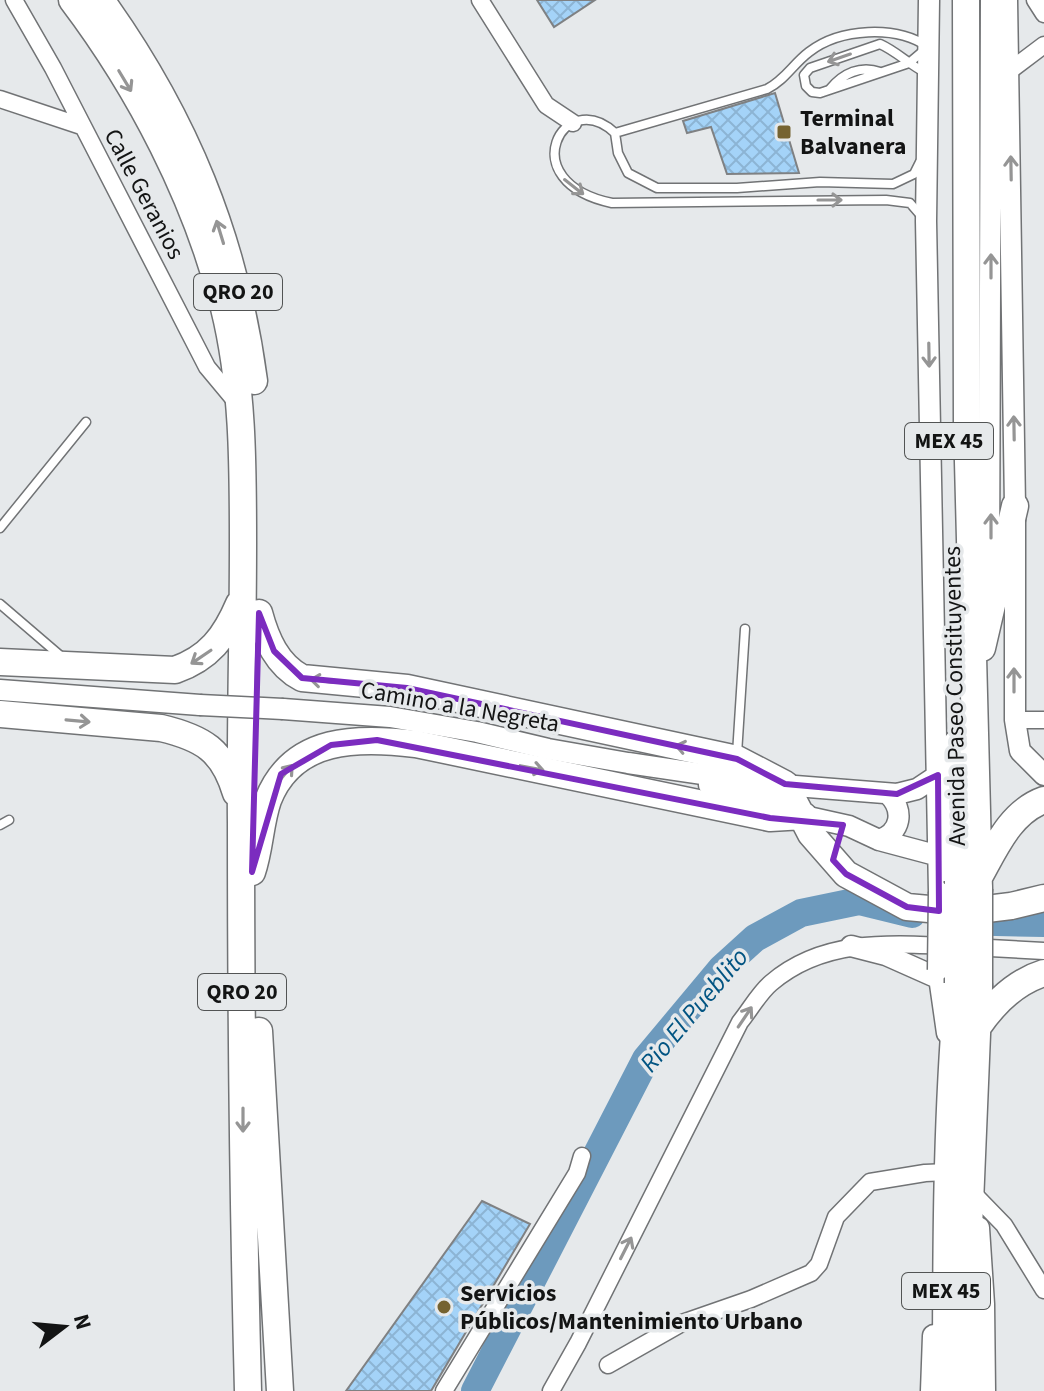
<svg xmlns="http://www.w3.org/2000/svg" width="1044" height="1391" viewBox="0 0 1044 1391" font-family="'Source Sans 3',sans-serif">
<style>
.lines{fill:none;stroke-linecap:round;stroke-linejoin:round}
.river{stroke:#6d9abd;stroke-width:28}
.building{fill:url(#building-cross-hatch);stroke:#7f8183;stroke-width:2}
.service-casing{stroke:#717375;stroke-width:11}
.minor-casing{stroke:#717375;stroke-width:19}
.tertiary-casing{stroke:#717375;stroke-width:23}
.secondary-casing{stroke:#717375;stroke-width:25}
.trunk-casing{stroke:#717375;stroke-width:29}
.service{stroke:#fff;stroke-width:8}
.minor{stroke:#fff;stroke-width:16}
.tertiary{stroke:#fff;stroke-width:20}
.secondary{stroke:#fff;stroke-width:22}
.trunk{stroke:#fff;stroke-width:26}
.tertiary-bridge-casing{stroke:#717375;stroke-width:23;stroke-linecap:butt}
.trunk-bridge-casing{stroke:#717375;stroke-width:29;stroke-linecap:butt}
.tertiary-bridge{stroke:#fff;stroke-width:20}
.trunk-bridge{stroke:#fff;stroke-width:26}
.oneway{stroke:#959595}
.marked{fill:none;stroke:#7b2cbf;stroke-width:6;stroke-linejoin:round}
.poi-dot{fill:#756331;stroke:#e6e9eb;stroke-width:3}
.labels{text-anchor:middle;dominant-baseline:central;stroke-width:7;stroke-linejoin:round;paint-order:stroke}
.shield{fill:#e6e9eb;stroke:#525454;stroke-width:2}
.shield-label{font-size:22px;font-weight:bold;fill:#131414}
.poi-label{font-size:24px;font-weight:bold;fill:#131414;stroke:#e6e9eb;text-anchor:start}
.street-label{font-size:24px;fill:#131414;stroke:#e6e9eb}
.water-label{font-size:26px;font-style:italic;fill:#025482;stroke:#e6e9eb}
</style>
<defs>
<pattern id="building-cross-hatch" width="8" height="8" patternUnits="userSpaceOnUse" patternTransform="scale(2)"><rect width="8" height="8" fill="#a4d3f8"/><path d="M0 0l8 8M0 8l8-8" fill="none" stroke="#8cb4d4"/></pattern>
</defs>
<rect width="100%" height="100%" fill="#e6e9eb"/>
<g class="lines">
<!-- river -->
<path class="river" d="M953,921L1044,923
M475,1391L646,1059L722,968L755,938L801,913L859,901L912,914"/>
</g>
<!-- building -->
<path class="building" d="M537,0H595L554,27Z
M775,93L799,173L727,174L711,127L687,133L683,121Z
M482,1201L530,1224L431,1391H346Z"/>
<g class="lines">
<!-- service casing -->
<g class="service-casing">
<path id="service" d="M830,89C843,73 861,65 880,72
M615,133L767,89C785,80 793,64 809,52C840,28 896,25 928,47L909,63L820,93L812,92L806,86L804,75L810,68L880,44C896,51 910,65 926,73
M920,162L914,174L893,184L820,182L737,188H657L628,173L618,153L615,133C564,85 511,182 612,203L886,200L910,203L923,218
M0,528L86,422
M0,604L63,658
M737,754L745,629
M0,825L9,820"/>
</g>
<!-- minor casing -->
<g class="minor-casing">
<path id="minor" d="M14,0L53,68L207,367L237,403
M480,0L546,105L573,123
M1035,0L1044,14
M1000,78L1044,45
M0,99L81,126
M1015,720H1044
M971,947L1044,951
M971,1191L1004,1225L1044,1290
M608,1365L682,1323L751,1299L811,1273L819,1264L836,1217L870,1182L925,1173L948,1172
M444,1391L577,1173L582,1156
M551,1391L578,1343L740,1022C750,1010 759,993 771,983C821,940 885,943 947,946"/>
</g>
<!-- tertiary casing -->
<g class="tertiary-casing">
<path id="tertiary" d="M929,0L926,221L939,892
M1007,0L1015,506V720L1020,751L1044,775
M989,580L991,0
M0,690L200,705
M283,709L390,717L477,732L548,749L628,763L770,784L897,794L917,789L938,775
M709,785L762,799L804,816L849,826L879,840L939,856
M879,840C901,833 905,810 888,794
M851,946L886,955L940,979
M938,970L947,1033"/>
</g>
<!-- secondary casing -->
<g class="secondary-casing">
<path id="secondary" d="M978,1228L983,1304L984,1391
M932,1391L934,1336"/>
</g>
<!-- trunk casing -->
<g class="trunk-casing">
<path id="trunk" d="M72,0C140,90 196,198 224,308C243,384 243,465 243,543C243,637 240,730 241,823C241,1013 243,1202 248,1391
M101,0C185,117 235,238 254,381
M966,0L967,423L979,889
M259,613C266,639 277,665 302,678L407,688L737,759L785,784L811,834L846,874L907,907L962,912L1011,906L1044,898
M982,648L1015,506
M0,662L175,670C209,658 225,637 239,604
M0,714L161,728C203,738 223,750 236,793
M957,743L958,881
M252,872C260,849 260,823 268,800C293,736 359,737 416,744L770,818L804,816
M978,879C995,849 1010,812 1044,800
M977,1028C994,1003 1015,982 1044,973
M259,1031L280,1391
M946,1391C946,1255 946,1119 958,983
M966,1391L968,1252L979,986"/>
</g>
<!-- service -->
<use href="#service" class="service"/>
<!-- minor -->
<use href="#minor" class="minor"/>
<!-- tertiary -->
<use href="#tertiary" class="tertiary"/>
<!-- secondary -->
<use href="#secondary" class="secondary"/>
<!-- trunk -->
<use href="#trunk" class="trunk"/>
<!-- tertiary-bridge casing -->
<g class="tertiary-bridge-casing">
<path id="tertiary-bridge" d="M200,705L283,709
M938,970L939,892"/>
</g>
<!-- trunk-bridge casing -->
<g class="trunk-bridge-casing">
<path id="trunk-bridge" d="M958,983V881
M979,986V889"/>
</g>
<!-- tertiary-bridge -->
<use href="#tertiary-bridge" class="tertiary-bridge"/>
<!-- trunk-bridge -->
<use href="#trunk-bridge" class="trunk-bridge"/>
</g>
<!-- one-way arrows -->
<defs><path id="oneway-shaft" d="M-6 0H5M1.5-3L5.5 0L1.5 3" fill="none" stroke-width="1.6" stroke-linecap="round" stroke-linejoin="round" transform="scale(2)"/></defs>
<g class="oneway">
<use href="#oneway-shaft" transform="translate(839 58) rotate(161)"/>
<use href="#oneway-shaft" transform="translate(125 81) rotate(59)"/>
<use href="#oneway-shaft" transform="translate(1011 168) rotate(-91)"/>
<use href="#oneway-shaft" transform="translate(574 187) rotate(38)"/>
<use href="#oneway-shaft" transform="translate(830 200)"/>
<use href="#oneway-shaft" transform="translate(220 232) rotate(-107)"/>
<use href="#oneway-shaft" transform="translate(991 266) rotate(-90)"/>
<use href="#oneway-shaft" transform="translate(929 355) rotate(89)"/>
<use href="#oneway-shaft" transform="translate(1014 428) rotate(-91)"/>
<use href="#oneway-shaft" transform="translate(991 526) rotate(-90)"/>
<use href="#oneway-shaft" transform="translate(201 657) rotate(146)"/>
<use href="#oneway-shaft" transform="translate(1014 680) rotate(-90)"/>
<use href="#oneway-shaft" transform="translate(322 681) rotate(-173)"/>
<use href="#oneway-shaft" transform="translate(78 721) rotate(5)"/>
<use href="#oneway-shaft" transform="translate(687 748) rotate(-168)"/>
<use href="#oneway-shaft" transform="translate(532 768) rotate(11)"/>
<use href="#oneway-shaft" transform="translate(285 774) rotate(-50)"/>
<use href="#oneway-shaft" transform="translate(745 1017) rotate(-56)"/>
<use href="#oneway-shaft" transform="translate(243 1120) rotate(90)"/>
<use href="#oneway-shaft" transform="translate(626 1248) rotate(-63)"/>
</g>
<!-- marked area -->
<path class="marked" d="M259,613L274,651L302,678L407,688L737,759L785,784L897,794L938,775L939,911L907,907L846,874L833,860L843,825L770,818L377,740L331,745L281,774L252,872Z"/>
<!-- markers -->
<g class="poi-dot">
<rect x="776" y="124" width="16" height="16" rx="4"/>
<circle cx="444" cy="1307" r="8"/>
</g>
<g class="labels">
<!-- shield labels -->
<g class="shield">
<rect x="194" y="274" width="88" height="36" rx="6"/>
<rect x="905" y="423" width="88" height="36" rx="6"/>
<rect x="198" y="974" width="88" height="36" rx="6"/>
<rect x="902" y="1273" width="88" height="36" rx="6"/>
</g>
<g class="shield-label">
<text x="238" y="292">QRO 20</text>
<text x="949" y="441">MEX 45</text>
<text x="242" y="992">QRO 20</text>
<text x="946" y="1291">MEX 45</text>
</g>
<!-- poi labels -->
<g class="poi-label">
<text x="800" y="118">Terminal<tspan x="800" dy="28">Balvanera</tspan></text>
<text x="460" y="1293">Servicios<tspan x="460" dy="28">Públicos/Mantenimiento Urbano</tspan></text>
</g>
<!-- street labels -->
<g class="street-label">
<text transform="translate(144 194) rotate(62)">Calle Geranios</text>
<text transform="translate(955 696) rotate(-91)">Avenida Paseo Constituyentes</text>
<text transform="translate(460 707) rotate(10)">Camino a la Negreta</text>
</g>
<!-- water labels -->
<g class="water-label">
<text transform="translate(694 1010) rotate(-50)">Rio El Pueblito</text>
</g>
</g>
<!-- north arrow -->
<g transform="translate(64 1327) rotate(74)" stroke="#e6e9eb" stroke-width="6" paint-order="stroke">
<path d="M0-6L14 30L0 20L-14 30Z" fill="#131414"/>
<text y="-12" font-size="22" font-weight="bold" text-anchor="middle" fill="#131414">N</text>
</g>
</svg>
